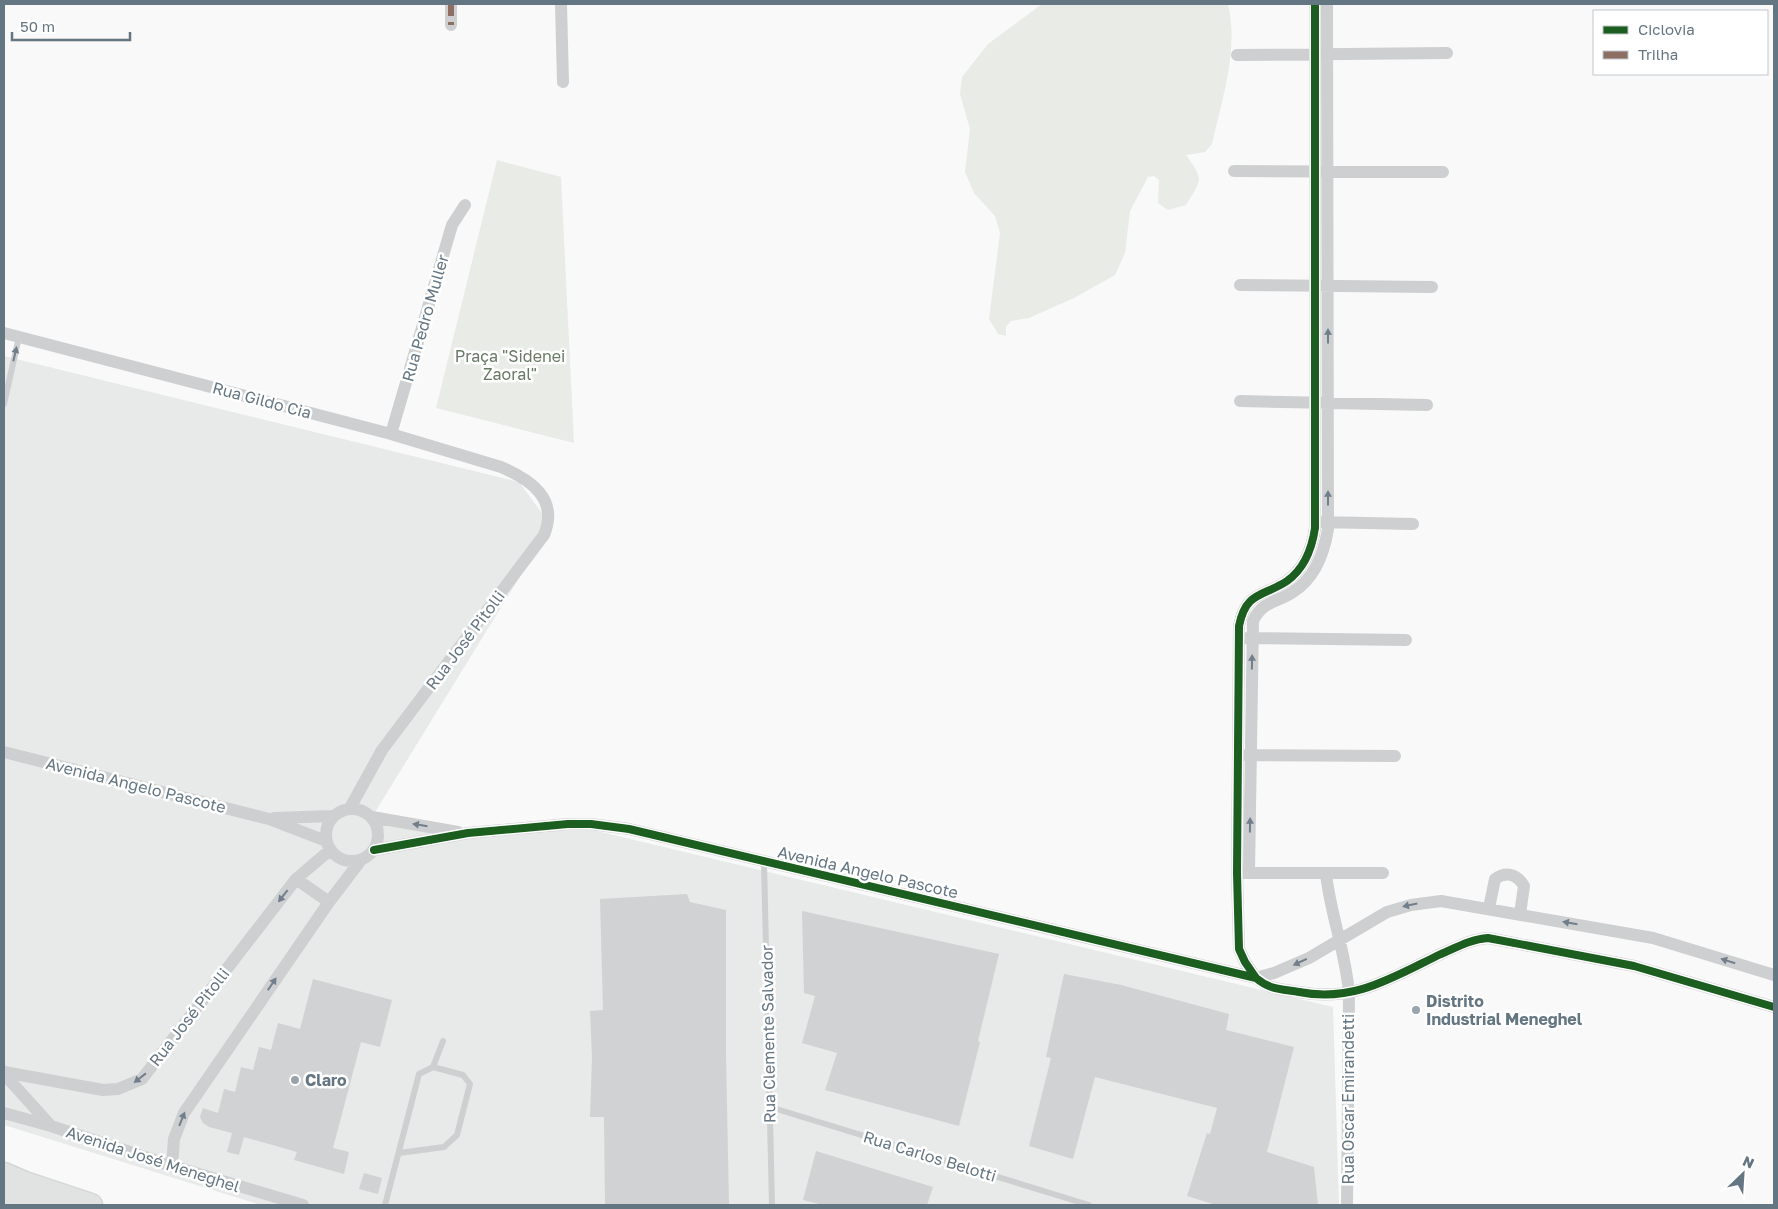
<svg xmlns="http://www.w3.org/2000/svg" width="1778" height="1209" viewBox="0 0 1778 1209" font-family="'Golos Text',sans-serif">
<style>
.built{fill:#e8e9e9}
.green{fill:#e8ebe6}
.building{fill:#d0d2d3}
.lines{fill:none;stroke-linecap:round;stroke-linejoin:round}
.motorway-casing{stroke:#d5d6d6;stroke-width:25}
.service{stroke:#cecfd0;stroke-width:6}
.minor{stroke:#cecfd0;stroke-width:12}
.motorway{stroke:#e1e2e2;stroke-width:22}
.quiet{stroke:#8d6e63;stroke-width:6;stroke-dasharray:12 6;stroke-linecap:butt}
.cycleway-casing{stroke:#fff;stroke-width:11}
.cycleway{stroke:#1b5e20;stroke-width:8}
.oneway{fill:#707f8b}
.poi-dot{fill:#99a4ac;stroke:#fff;stroke-width:2}
.labels{text-anchor:middle;dominant-baseline:central;stroke-width:5;stroke-linejoin:round;paint-order:stroke}
.street-label{font-size:16px;fill:#657683;stroke:#fff}
.park-label{font-size:16px;fill:#687a64;stroke:#fff}
.poi-label{font-size:16px;font-weight:bold;fill:#657683;stroke:#fff;text-anchor:start}
</style>
<rect width="100%" height="100%" fill="#f9f9f9"/>
<!-- built -->
<path class="built" d="M4,356L519,482L547,520L537,549L372,817L468,833L568,824L1333,1007L1339,1205H261L4,1125Z"/>
<!-- green -->
<path class="green" d="M1042,4H1228C1239,50 1222,99 1212,144L1205,152L1186,155C1204,180 1202,179 1186,205L1168,210L1158,203L1159,180L1154,176L1148,177L1130,211L1125,253L1115,275L1074,298L1029,318L1011,321L1006,327V336L998,334L989,319L1000,233L995,216L974,193L965,172L970,129L960,94L962,77L988,44Z
M497,160L561,177L574,443L436,408Z"/>
<!-- building -->
<path class="building" d="M687,894L690,902L726,910V1055L729,1205H605L604,1117H590L592,1057L590,1011L603,1010L600,899Z
M802,911L999,954L978,1041L980,1042L959,1126L825,1090L837,1053L802,1043L815,996L804,993Z
M1064,974L1121,985L1229,1014L1226,1030L1294,1047L1267,1152L1314,1167L1318,1205H1216L1187,1196L1207,1133L1210,1134L1217,1108L1095,1077L1073,1159L1029,1146L1051,1058L1046,1057Z
M313,979L392,1000L380,1047L361,1042L333,1148L349,1152L344,1174L294,1160L297,1152L244,1137L239,1155L227,1152L232,1133L209,1127L203,1123L200,1117L203,1108L218,1113L224,1089L235,1092L241,1067L253,1070L259,1047L271,1050L278,1023L300,1029Z
M816,1151L933,1187L927,1205H823L803,1200Z
M364,1173L382,1178L378,1194L359,1189Z"/>
<g class="lines">
<!-- motorway casing -->
<g class="motorway-casing">
<path id="motorway" d="M4,1174L25,1183L91,1205
M4,1194L47,1205"/>
</g>
<!-- service -->
<path class="service" d="M4,404L19,337
M764,862L772,1205
M770,1107L1089,1205
M399,1153L444,1147L457,1135L470,1084L463,1075L433,1067
M385,1205L419,1074L433,1067L443,1041"/>
<!-- minor -->
<path class="minor" d="M451,4V25
M561,4L563,82
M1237,55L1447,53
M1234,171L1443,172
M1240,285L1432,287
M4,333L391,434L501,467C531,480 559,499 544,535L382,750L350,808
M1240,401L1427,405
M391,434L452,225L465,205
M1320,522L1413,524
M1244,638L1406,640
M4,752L269,819L326,841
M1242,755L1395,756
M326 835a26 26 0 1 1 52 0a26 26 0 1 1-52 0Z
M372,817L458,832
M274,818L333,816
M374,850L468,833L568,824H591L629,829L1256,978C1270,990 1281,989 1299,992C1354,1003 1393,977 1441,954C1457,947 1471,939 1488,938L1634,966L1774,1007
M1242,873H1383
M1249,873L1253,621C1262,601 1277,603 1293,592C1315,578 1324,554 1328,529L1327,4
M1326,873C1330,914 1346,952 1349,994L1347,1205
M296,879L329,902
M1489,908L1495,879C1506,871 1517,874 1524,886L1520,914
M1256,978L1245,962L1239,949L1237,873L1239,626C1246,591 1263,597 1287,581C1304,569 1312,548 1315,528V4
M1256,978L1274,973L1309,958L1387,912L1411,905L1441,901L1653,938L1774,975
M4,1072L103,1090L118,1089L142,1079L296,879L330,850
M4,1074L51,1126
M4,1113L51,1126L172,1166L303,1205
M172,1166L174,1139L184,1113L329,902L361,860"/>
<!-- motorway -->
<use href="#motorway" class="motorway"/>
<!-- quiet -->
<path class="quiet" d="M451,4V25"/>
<!-- cycleway casing -->
<g class="cycleway-casing">
<path id="cycleway" d="M374,850L468,833L568,824H591L629,829L1256,978C1270,990 1281,989 1299,992C1354,1003 1393,977 1441,954C1457,947 1471,939 1488,938L1634,966L1774,1007
M1256,978L1245,962L1239,949L1237,873L1239,626C1246,591 1263,597 1287,581C1304,569 1312,548 1315,528V4"/>
</g>
<!-- cycleway -->
<use href="#cycleway" class="cycleway"/>
</g>
<!-- one-way arrows -->
<defs><path id="oneway-solid" d="M-6-.8H1V-3.2L6.5 0L1 3.2V.8H-6Z" transform="scale(1.25)"/></defs>
<g class="oneway">
<use href="#oneway-solid" transform="translate(1328 336) rotate(-90)"/>
<use href="#oneway-solid" transform="translate(15 354) rotate(-77)"/>
<use href="#oneway-solid" transform="translate(1328 498) rotate(-90)"/>
<use href="#oneway-solid" transform="translate(1252 662) rotate(-89)"/>
<use href="#oneway-solid" transform="translate(420 825) rotate(-171)"/>
<use href="#oneway-solid" transform="translate(1250 825) rotate(-89)"/>
<use href="#oneway-solid" transform="translate(283 896) rotate(128)"/>
<use href="#oneway-solid" transform="translate(1410 905) rotate(168)"/>
<use href="#oneway-solid" transform="translate(1570 923) rotate(-170)"/>
<use href="#oneway-solid" transform="translate(1728 961) rotate(-163)"/>
<use href="#oneway-solid" transform="translate(1300 962) rotate(155)"/>
<use href="#oneway-solid" transform="translate(272 984) rotate(-56)"/>
<use href="#oneway-solid" transform="translate(140 1078) rotate(142)"/>
<use href="#oneway-solid" transform="translate(182 1119) rotate(-68)"/>
</g>
<!-- markers -->
<g class="poi-dot">
<circle cx="1416" cy="1010" r="5"/>
<circle cx="295" cy="1080" r="5"/>
</g>
<g class="labels">
<!-- street labels -->
<g class="street-label">
<text transform="translate(425 318) rotate(-74)">Rua Pedro Muller</text>
<text transform="translate(262 400) rotate(15)">Rua Gildo Cia</text>
<text transform="translate(465 640) rotate(-53)">Rua José Pitolli</text>
<text transform="translate(136 785) rotate(14)">Avenida Angelo Pascote</text>
<text transform="translate(868 872) rotate(13)">Avenida Angelo Pascote</text>
<text transform="translate(189 1017) rotate(-52)">Rua José Pitolli</text>
<text transform="translate(768 1034) rotate(-91)">Rua Clemente Salvador</text>
<text transform="translate(1348 1099) rotate(-90)">Rua Oscar Emirandetti</text>
<text transform="translate(930 1156) rotate(17)">Rua Carlos Belotti</text>
<text transform="translate(153 1159) rotate(18)">Avenida José Meneghel</text>
</g>
<!-- park labels -->
<g class="park-label">
<text x="510" y="356">Praça "Sidenei<tspan x="510" dy="18">Zaoral"</tspan></text>
</g>
<!-- poi labels -->
<g class="poi-label">
<text x="1426" y="1001">Distrito<tspan x="1426" dy="18">Industrial Meneghel</tspan></text>
<text x="305" y="1080">Claro</text>
</g>
</g>
<!-- border -->
<rect width="1778" height="1209" fill="none" stroke="#657683" stroke-width="10"/>
<!-- legend -->
<rect x="1593" y="10" width="175" height="65" fill="#ffffff" stroke="#c1c8cd"/>
<rect x="1603" y="26" width="25" height="8" fill="#1b5e20" stroke="#c1c8cd"/>
<text x="1638" y="35" font-size="15" fill="#657683">Ciclovia</text>
<rect x="1603" y="51" width="25" height="8" fill="#8d6e63" stroke="#c1c8cd"/>
<text x="1638" y="60" font-size="15" fill="#657683">Trilha</text>
<!-- north arrow -->
<g transform="translate(1743 1174) rotate(25)" stroke="#ffffff" stroke-width="4" paint-order="stroke">
<path d="M0-4L9 19L0 12L-9 19Z" fill="#657683"/>
<text y="-8" font-size="14" font-weight="bold" text-anchor="middle" fill="#657683">N</text>
</g>
<!-- scale -->
<path d="M12 32v8h118v-8" fill="none" stroke="#657683" stroke-width="2.5"/>
<text x="20" y="32" font-size="15" fill="#657683" stroke="#ffffff" stroke-width="4" paint-order="stroke">50 m</text>
</svg>
